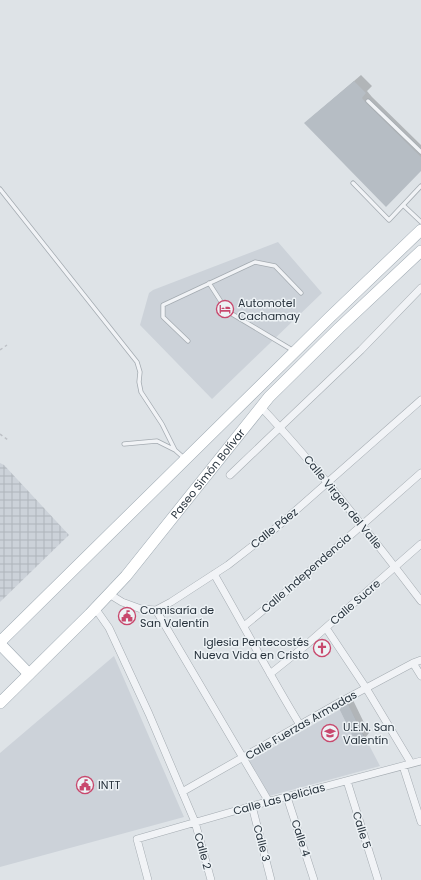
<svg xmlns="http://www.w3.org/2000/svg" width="421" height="880" viewBox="0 0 421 880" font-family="Poppins,sans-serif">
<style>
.built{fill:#ccd2d9}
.industrial{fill:url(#industrial-grid)}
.shadow{fill:#0003}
.building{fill:#b6bdc4}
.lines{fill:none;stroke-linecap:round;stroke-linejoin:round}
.lane-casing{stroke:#a4abb1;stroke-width:5}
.street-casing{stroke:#a4abb1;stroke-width:8}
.primary-casing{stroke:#9ea9b2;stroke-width:12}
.path{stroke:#bdc1c6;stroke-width:1.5;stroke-dasharray:3 3;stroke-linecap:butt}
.lane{stroke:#f1f3f6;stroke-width:3.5}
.street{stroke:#f1f3f6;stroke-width:7}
.primary{stroke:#fff;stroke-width:11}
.labels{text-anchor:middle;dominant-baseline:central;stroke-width:3;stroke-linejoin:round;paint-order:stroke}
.poi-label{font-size:11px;fill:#28333d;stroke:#edf2f5;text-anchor:start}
.street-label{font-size:11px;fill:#28333d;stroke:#edf2f5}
</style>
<defs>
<pattern id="industrial-grid" width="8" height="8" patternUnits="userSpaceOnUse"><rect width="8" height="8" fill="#ccd2d9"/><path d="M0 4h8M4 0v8" fill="none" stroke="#afb5bb"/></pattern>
</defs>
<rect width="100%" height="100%" fill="#dee3e7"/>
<!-- built -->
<path class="built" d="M278,242L322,293L212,399L140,325L149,293L153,290Z
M114,656L184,817L0,867V753Z
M348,705L380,766L269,796L249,761Z"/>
<!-- industrial -->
<path class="industrial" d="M0,463L4,465L69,535L0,602Z"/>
<!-- shadow -->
<path class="shadow" d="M361,75L372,86L367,91L372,97L421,145V170L312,117Z
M353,700L369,733L365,738L357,742L340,709L345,704Z"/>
<!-- building -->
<path class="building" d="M354,81L366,93L362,98L366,103L421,157V171L386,207L304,123Z
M348,704L365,739L356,743L339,708Z"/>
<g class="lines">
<!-- lane casing -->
<g class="lane-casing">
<path id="lane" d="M368,101L421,152
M353,183L389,220L421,186
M0,189L137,362L140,372L139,382L141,392L162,424L175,450
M403,205L421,222
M209,283L227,311L294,351
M188,341L163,317V305L255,262L275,266L301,293
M124,444L157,441L175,450L184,458"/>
</g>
<!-- street casing -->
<g class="street-casing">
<path id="street" d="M261,407C318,468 370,534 421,601
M230,475L361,350L421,288
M214,574C243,624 270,676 300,725
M109,594L122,602L141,609L156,610L171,602L228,565L277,527L421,400
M95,608L109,628L149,714L195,822L211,880
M156,610L269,802
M244,626L294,585L421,473
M326,628L366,688L411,763
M413,663L421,676
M270,674L305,646L421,544
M403,766L421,822
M347,781L378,880
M182,792L340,702L413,663L421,660
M287,797L314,880
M252,806L271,880
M148,880L137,839L252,806L421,761"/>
</g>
<!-- primary casing -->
<g class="primary-casing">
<g id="primary">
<path d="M0,642L329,318L421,230"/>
<path d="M0,644L29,674"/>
<path id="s1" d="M0,703L90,614L126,576L269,397L339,328L421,251"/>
</g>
</g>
<!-- path -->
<path class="path" d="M0,350L7,345
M0,434L8,440"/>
<!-- lane -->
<use href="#lane" class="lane"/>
<!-- street -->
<use href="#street" class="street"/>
<!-- primary -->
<use href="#primary" class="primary"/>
</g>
<!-- icons -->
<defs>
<g id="hotel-ring" transform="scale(0.9)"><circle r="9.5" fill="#edf2f5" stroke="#c8486d" stroke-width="1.5"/><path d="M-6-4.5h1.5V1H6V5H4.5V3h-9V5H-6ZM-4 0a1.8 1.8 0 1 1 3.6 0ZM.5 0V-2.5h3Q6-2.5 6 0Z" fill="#c8486d"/></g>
<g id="civic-ring" transform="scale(0.9)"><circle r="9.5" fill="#edf2f5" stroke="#c8486d" stroke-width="1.5"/><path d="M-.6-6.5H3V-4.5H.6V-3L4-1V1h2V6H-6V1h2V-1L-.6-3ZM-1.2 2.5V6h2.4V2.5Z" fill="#c8486d"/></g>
<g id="church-ring" transform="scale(0.9)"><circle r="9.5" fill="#edf2f5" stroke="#c8486d" stroke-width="1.5"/><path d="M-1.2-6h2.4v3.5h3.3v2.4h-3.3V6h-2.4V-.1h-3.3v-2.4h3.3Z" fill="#c8486d"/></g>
<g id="school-ring" transform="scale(0.9)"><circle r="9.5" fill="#edf2f5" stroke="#c8486d" stroke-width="1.5"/><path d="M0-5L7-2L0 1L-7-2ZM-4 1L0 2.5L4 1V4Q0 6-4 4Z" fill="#c8486d"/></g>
</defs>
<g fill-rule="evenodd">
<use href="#hotel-ring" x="225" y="309"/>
<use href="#civic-ring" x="127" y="616"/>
<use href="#church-ring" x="322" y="648"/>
<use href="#school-ring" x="330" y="733"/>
<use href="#civic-ring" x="85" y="785"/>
</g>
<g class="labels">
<!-- poi labels -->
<g class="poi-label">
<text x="238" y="303">Automotel<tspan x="238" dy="13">Cachamay</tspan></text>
<text x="140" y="610">Comisaría de<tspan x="140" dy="13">San Valentín</tspan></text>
<text x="309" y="642" text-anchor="end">Iglesia Pentecostés<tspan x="309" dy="13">Nueva Vida en Cristo</tspan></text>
<text x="343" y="727">U.E.N. San<tspan x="343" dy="13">Valentín</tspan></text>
<text x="98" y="785">INTT</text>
</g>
<!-- street labels -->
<g class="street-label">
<text stroke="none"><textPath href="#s1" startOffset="310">Paseo Simón Bolívar</textPath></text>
<text transform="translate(343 502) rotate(51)">Calle Virgen del Valle</text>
<text transform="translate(274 528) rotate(-39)">Calle Páez</text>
<text transform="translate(306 573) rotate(-41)">Calle Independencia</text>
<text transform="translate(355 602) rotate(-41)">Calle Sucre</text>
<text transform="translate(301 725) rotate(-30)">Calle Fuerzas Armadas</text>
<text transform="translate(279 799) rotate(-15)">Calle Las Delicias</text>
<text transform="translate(362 830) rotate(73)">Calle 5</text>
<text transform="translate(301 838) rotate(72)">Calle 4</text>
<text transform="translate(262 843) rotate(75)">Calle 3</text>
<text transform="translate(203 851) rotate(75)">Calle 2</text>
</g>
</g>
</svg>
